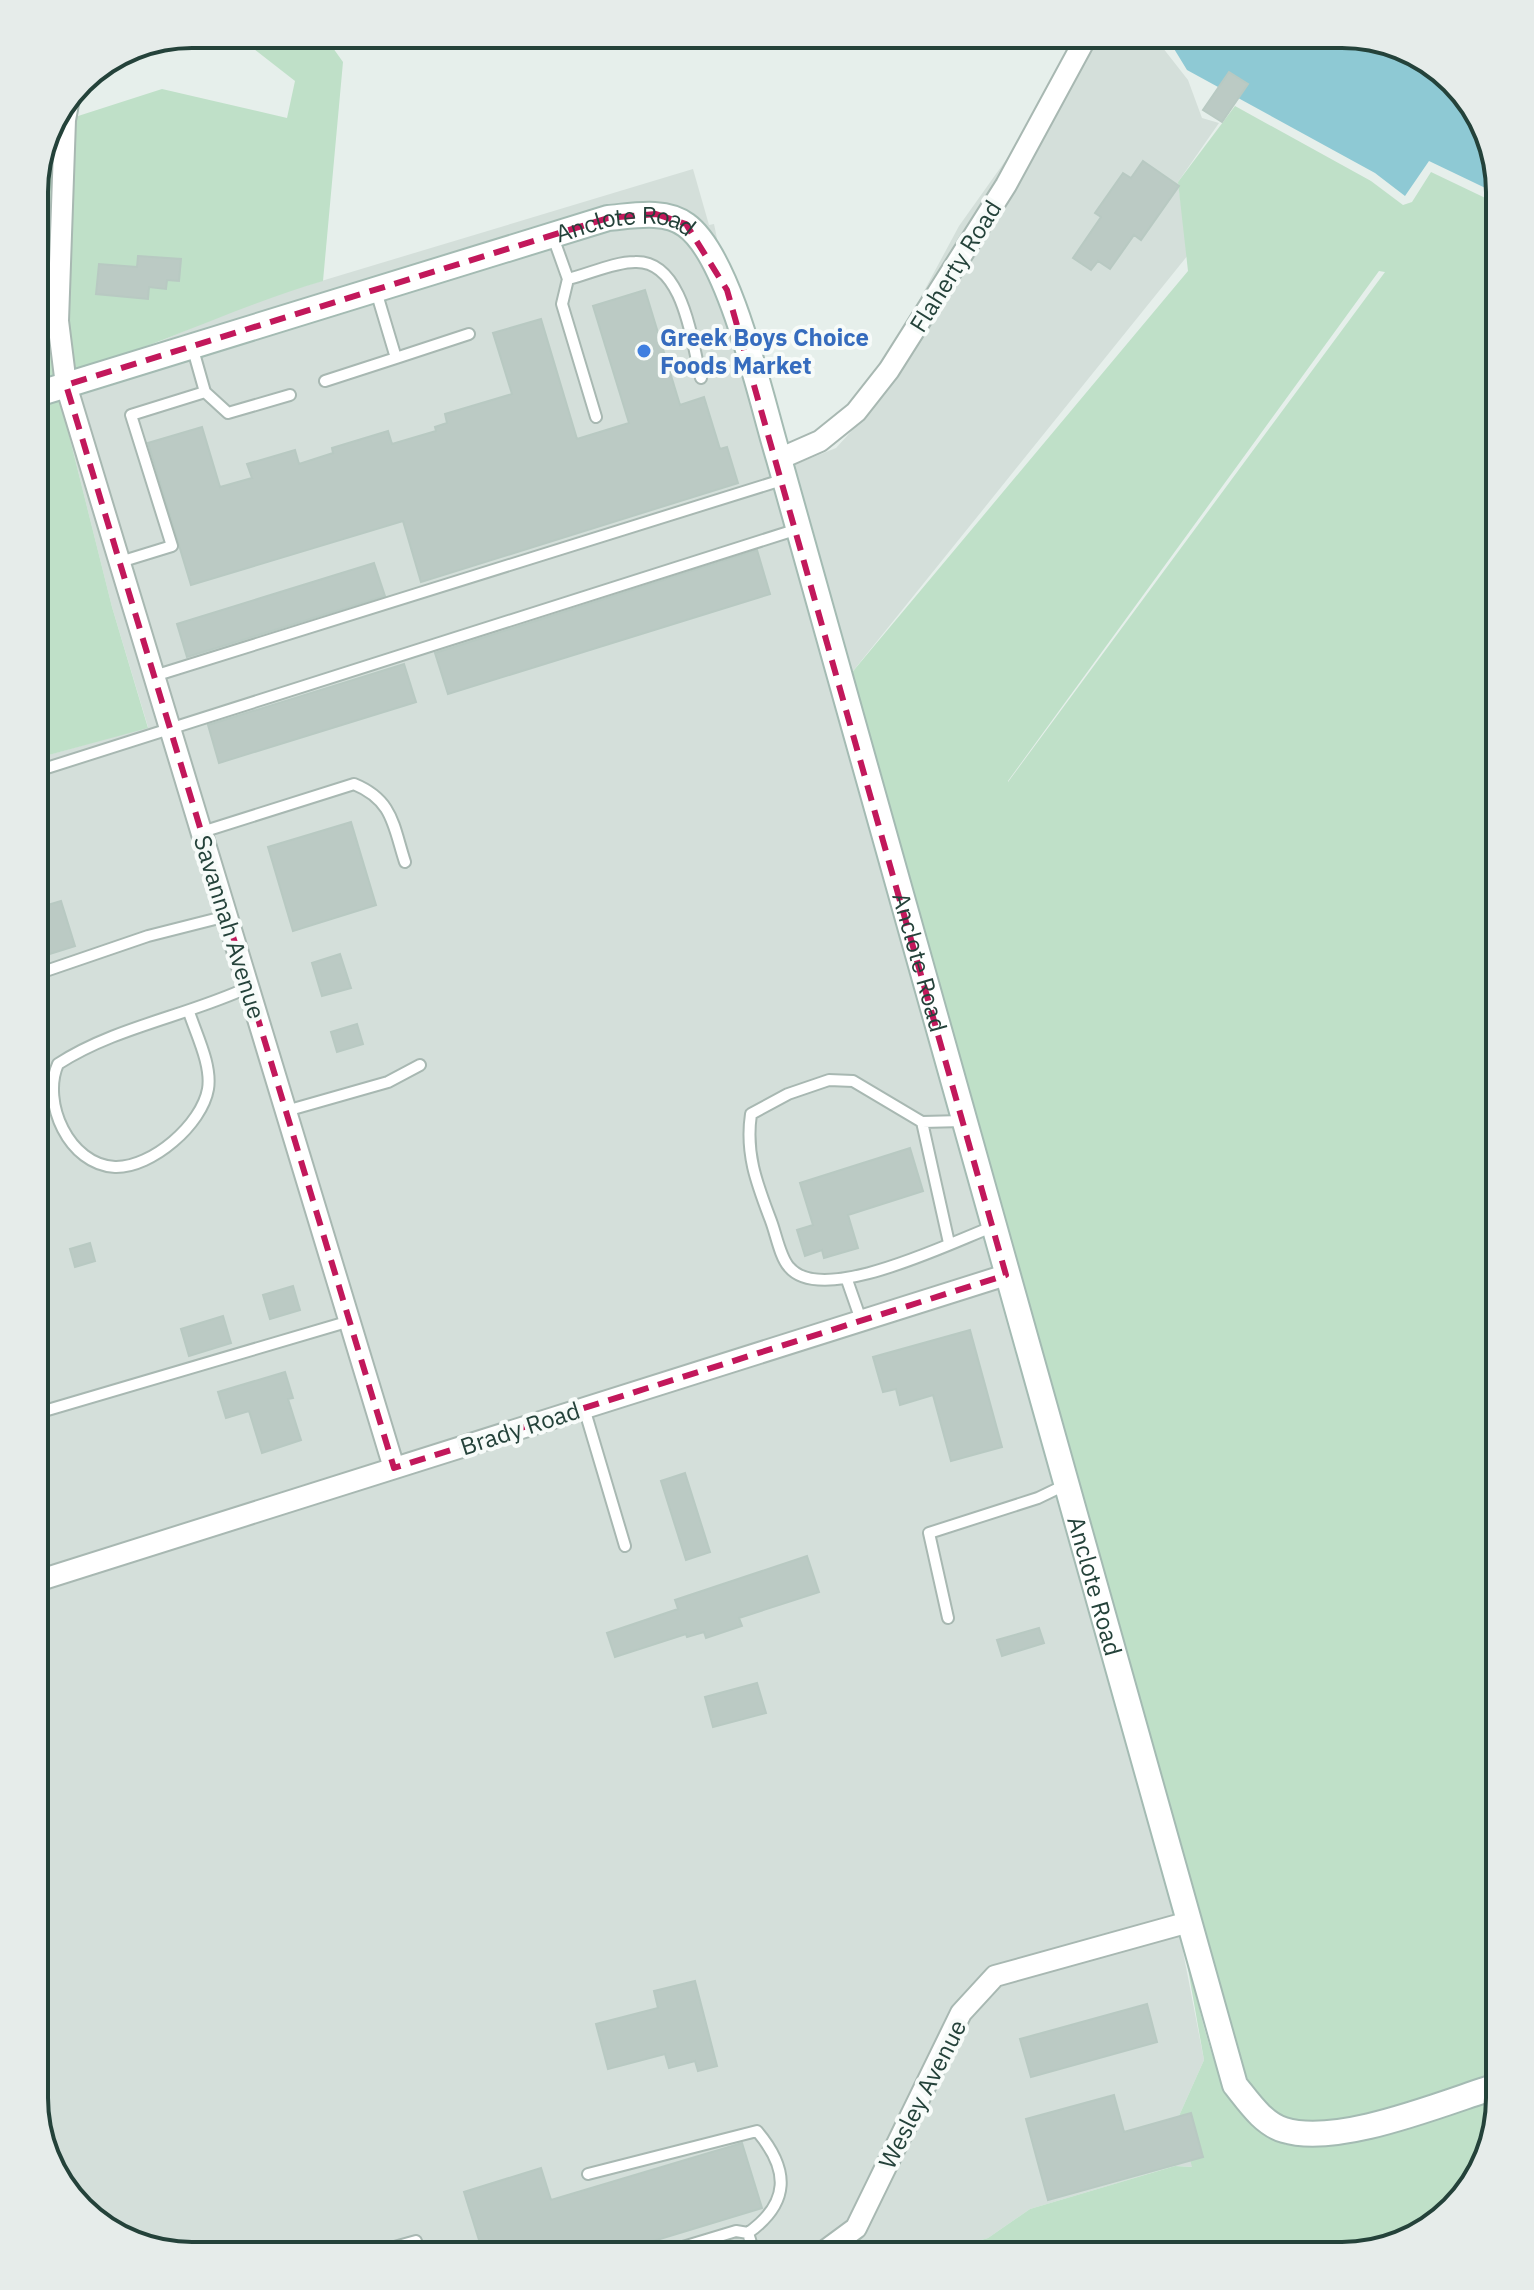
<svg xmlns="http://www.w3.org/2000/svg" width="1534" height="2290" viewBox="0 0 1534 2290" font-family="'IBM Plex Sans',sans-serif">
<style>
.built{fill:#d4dfda}
.green{fill:#bfe0c8;fill-rule:evenodd}
.water{fill:#8ec9d4}
.building{fill:#bbcac4;stroke:#b8c9c2;stroke-width:2}
.lines{fill:none;stroke-linecap:round;stroke-linejoin:round}
.lane-casing{stroke:#a8b8b2;stroke-width:14}
.street-casing{stroke:#a8b8b2;stroke-width:24}
.secondary-casing{stroke:#a4bbb3;stroke-width:28}
.path{stroke:#86b3a5;stroke-width:3;stroke-dasharray:4 6;stroke-linecap:butt}
.lane{stroke:#fff;stroke-width:10}
.street{stroke:#fff;stroke-width:20}
.secondary{stroke:#fff;stroke-width:24}
.marked{fill:none;stroke:#c2185b;stroke-width:6;stroke-dasharray:16 10;stroke-linejoin:round}
.shop-dot{fill:#3f7fe0;stroke:#f7fbf9;stroke-width:3}
.labels{text-anchor:middle;dominant-baseline:central;stroke-width:8;stroke-linejoin:round;paint-order:stroke}
.street-label{font-size:24px;fill:#24423a;stroke:#f7fbf9}
.shop-label{font-size:24px;font-weight:bold;fill:#366cbe;stroke:#f7fbf9;text-anchor:start}
.rim{fill:none;stroke:#24423a;stroke-width:4}
</style>
<rect width="100%" height="100%" fill="#e6efeb"/>
<!-- built -->
<path class="built" d="M1083,34H1152L1188,80L1202,118L1219,123L1178,182L1188,255L849,676L791,466L836,448L868,413L867,397L959,226L1072,67Z
M693,169L709,225L714,224L720,253L655,203L125,356L255,301Z
M655,225L681,234L702,260L718,294L770,462L994,1267L400,1455L79,393L610,228Z
M60,399L382,1461L34,1571V759L148,727L112,607Z
M1000,1288L1175,1914L988,1968L953,2008L848,2220L810,2248L786,2256H182L113,2235L55,2177L34,2098V1594Z
M1180,1936L1204,2060L1179,2116L1193,2167L1175,2166L1030,2209L988,2238L928,2256H835L865,2233L969,2020L1001,1986Z"/>
<!-- green -->
<path class="green" d="M235,34H323L343,62L323,281C238,306 159,345 74,372L67,321L75,117L162,89L287,118L295,81Z
M1235,106L1371,181L1403,205L1412,202L1431,172L1500,205V2074C1454,2088 1324,2139 1283,2118C1266,2109 1255,2095 1243,2079L849,676L1188,271L1178,182ZM1379,271L1385,272L1008,782V781Z
M55,118L48,319L55,377L34,384C34,320 22,167 55,118Z
M60,399L112,607L148,728L34,759V407Z
M1182,1935C1192,1973 1208,2061 1228,2091C1240,2109 1271,2134 1286,2145L1288,2141L1326,2145L1374,2135L1500,2097L1479,2177L1421,2235L1343,2256H928L988,2238L1030,2209L1175,2166L1192,2167L1179,2116L1204,2060Z"/>
<!-- water -->
<path class="water" d="M1165,34H1352L1421,55L1479,113L1500,195L1429,161L1405,196L1375,173L1187,70Z"/>
<!-- building -->
<path class="building" d="M1229,72L1248,84L1222,122L1203,110Z
M1143,161L1179,186L1141,240L1134,235L1110,269L1098,261L1091,270L1073,258L1101,217L1095,213L1123,173L1131,178Z
M138,256L181,259L179,281L167,280L166,289L149,287L148,299L96,294L99,264L137,267Z
M645,290L680,405L704,397L720,449L727,447L738,483L421,582L403,521L191,585L148,443L202,427L220,487L252,478L247,464L295,450L299,464L333,453L332,448L388,431L392,444L436,431L435,427L447,423L445,414L512,394L493,333L541,319L577,439L629,423L593,306Z
M757,550L770,594L448,694L435,653Z
M374,563L385,596L187,657L177,624Z
M404,664L416,702L219,763L208,725Z
M351,822L376,905L293,931L268,847Z
M61,901L75,946L34,959V909Z
M340,954L351,988L322,996L312,963Z
M357,1024L363,1044L337,1052L331,1032Z
M910,1148L923,1191L848,1215L858,1248L824,1258L822,1250L805,1256L797,1230L813,1225L800,1183Z
M90,1243L95,1261L75,1267L70,1249Z
M293,1286L300,1310L270,1319L263,1295Z
M223,1316L231,1343L189,1356L181,1329Z
M970,1330L1002,1447L951,1461L933,1395L900,1405L896,1389L883,1392L873,1357Z
M285,1372L293,1398L288,1399L301,1440L262,1453L249,1411L226,1418L218,1392Z
M685,1473L710,1552L686,1560L661,1481Z
M807,1556L819,1592L739,1618L742,1626L706,1638L704,1632L687,1637L686,1634L615,1657L607,1633L678,1609L675,1600Z
M1039,1628L1044,1643L1002,1656L997,1640Z
M757,1683L766,1713L713,1727L705,1697Z
M695,1981L717,2066L698,2071L695,2061L669,2068L665,2054L608,2069L596,2024L658,2008L654,1991Z
M1147,2004L1157,2042L1031,2077L1020,2039Z
M1114,2095L1124,2132L1191,2113L1203,2157L1048,2200L1026,2119Z
M742,2143L762,2208L604,2256H484L464,2192L541,2168L551,2200Z"/>
<g class="lines">
<!-- lane casing -->
<g class="lane-casing">
<path id="lane" d="M553,237L568,279L562,304L596,417
M568,279C589,274 614,262 635,262C684,260 692,344 701,378
M396,358L469,334
M325,381L396,358L376,291
M205,392L228,413L290,395
M120,562L172,546L131,415L205,392L192,346
M154,676L785,479
M34,772L798,529
M202,832L354,784C393,800 393,825 405,862
M34,975L148,936L227,916
M189,1012C196,1034 212,1065 208,1089C202,1124 152,1168 115,1167C69,1165 41,1102 58,1064C115,1027 187,1016 249,987
M286,1111L388,1082L420,1065
M963,1121L922,1122L853,1081L829,1080L788,1094L751,1114C745,1154 757,1184 771,1221C776,1234 780,1257 789,1267C822,1307 952,1242 992,1227
M922,1122L949,1243
M847,1280L861,1320
M584,1408L625,1546
M34,1414L350,1321
M948,1618L929,1533L1038,1498L1065,1485
M588,2174L757,2131C790,2170 790,2203 748,2233
M362,2256L416,2241
M653,2256L736,2231L748,2233L755,2256"/>
</g>
<!-- street casing -->
<g class="street-casing">
<path id="street" d="M69,98L65,120L58,321L66,385L394,1468
M779,459L820,441L856,412L889,370L1006,185L1088,34
M34,1582L1006,1275
M818,2256L856,2228L961,2013L995,1976L1189,1922"/>
</g>
<!-- secondary casing -->
<g class="secondary-casing">
<g id="secondary">
<path id="s1" d="M34,395L608,218C632,216 665,209 686,225C731,257 762,404 779,459L1235,2085C1248,2101 1263,2124 1284,2130C1339,2147 1445,2102 1500,2085"/>
</g>
</g>
<!-- path -->
<path class="path" d="M1167,49L1177,34"/>
<!-- lane -->
<use href="#lane" class="lane"/>
<!-- street -->
<use href="#street" class="street"/>
<!-- secondary -->
<use href="#secondary" class="secondary"/>
</g>
<!-- marked area -->
<path class="marked" d="M656,214L686,224L727,290L1006,1275L394,1468L66,385L608,218Z"/>
<!-- markers -->
<circle class="shop-dot" cx="644" cy="351" r="8"/>
<g class="labels">
<!-- street labels -->
<g class="street-label">
<text stroke="none"><textPath href="#s1" startOffset="618">Anclote Road</textPath></text>
<text transform="translate(955 266) rotate(-58)">Flaherty Road</text>
<text transform="translate(230 927) rotate(73)">Savannah Avenue</text>
<text stroke="none"><textPath href="#s1" startOffset="1458">Anclote Road</textPath></text>
<text transform="translate(520 1428) rotate(-18)">Brady Road</text>
<text stroke="none"><textPath href="#s1" startOffset="2106">Anclote Road</textPath></text>
<text transform="translate(922 2094) rotate(-63)">Wesley Avenue</text>
</g>
<!-- shop labels -->
<g class="shop-label">
<text x="660" y="337">Greek Boys Choice<tspan x="660" dy="28">Foods Market</tspan></text>
</g>
</g>
<!-- crop -->
<path d="M0 0H1534V2290H0ZM192 48H1342A144 144 0 0 1 1486 192V2098A144 144 0 0 1 1342 2242H192A144 144 0 0 1 48 2098V192A144 144 0 0 1 192 48Z" fill="#e6ecea" fill-rule="evenodd"/>
<path class="rim" d="M192 48H1342A144 144 0 0 1 1486 192V2098A144 144 0 0 1 1342 2242H192A144 144 0 0 1 48 2098V192A144 144 0 0 1 192 48Z"/>
</svg>
